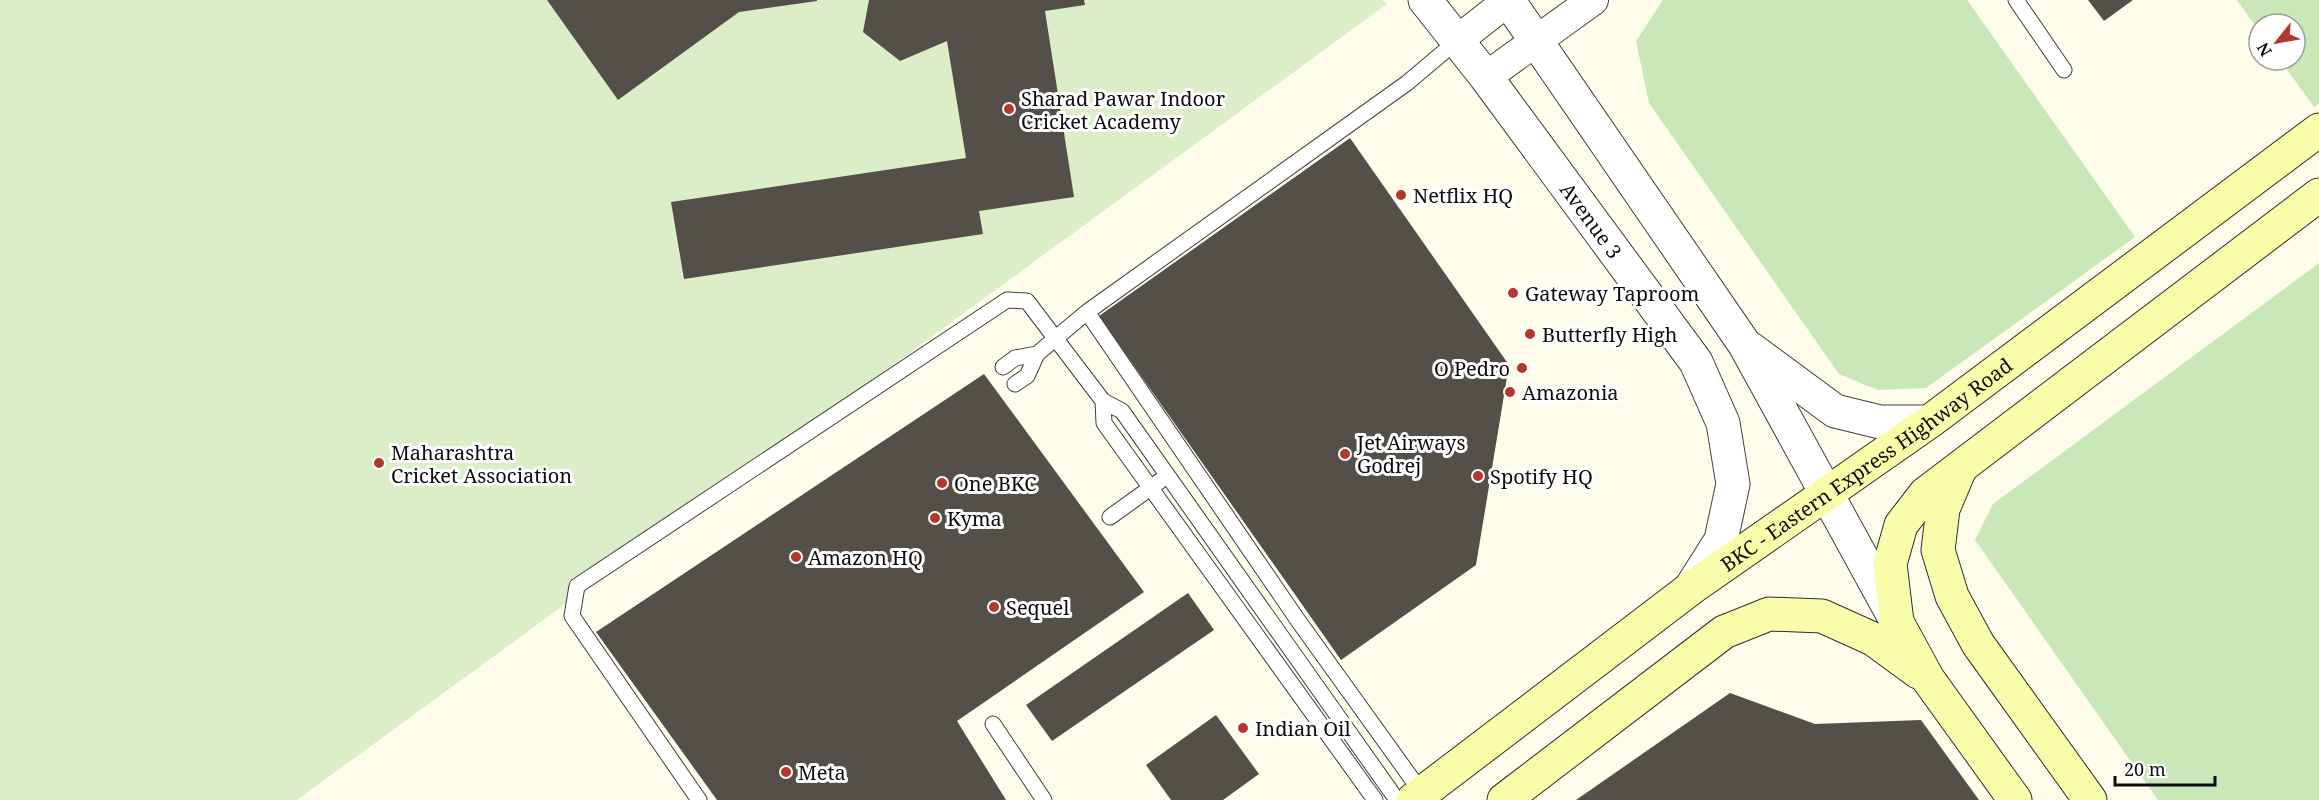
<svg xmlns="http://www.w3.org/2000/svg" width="2319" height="800" viewBox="0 0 2319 800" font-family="'Noto Serif',serif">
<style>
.green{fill:#c9e7b7}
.pitch{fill:#dceec8}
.building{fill:#544f49}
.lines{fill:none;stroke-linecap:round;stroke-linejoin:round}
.service-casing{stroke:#3f3f3f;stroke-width:17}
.minor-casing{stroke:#3f3f3f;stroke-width:32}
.tertiary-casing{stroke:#3f3f3f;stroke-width:35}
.secondary-casing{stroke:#2e2e2e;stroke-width:35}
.service{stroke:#fff;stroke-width:15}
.minor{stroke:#fff;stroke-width:30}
.tertiary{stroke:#fff;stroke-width:33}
.secondary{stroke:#f9fca9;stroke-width:33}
.poi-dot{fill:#b6372a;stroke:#fff;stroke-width:2}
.labels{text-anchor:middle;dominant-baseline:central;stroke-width:6;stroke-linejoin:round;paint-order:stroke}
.poi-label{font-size:20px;fill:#0c0c0c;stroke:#fff;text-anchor:start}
.street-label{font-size:20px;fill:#0c0c0c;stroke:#fff}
</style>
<rect width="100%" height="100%" fill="#fefdeb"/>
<!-- green -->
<path class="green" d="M1663,0H1967L2135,237L1926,388L1878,390L1839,374L1649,103L1636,41Z
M2237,0H2319V104L2314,107L2280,60H2295V24H2259V31Z
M2319,263V800H2158L1975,540L1993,504Z"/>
<!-- pitch -->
<path class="pitch" d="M0,0H1383L1387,4L297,800H0Z"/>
<!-- building -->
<path class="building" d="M547,0H817V1L739,12L618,100Z
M869,0H1084L1085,5L1045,11L1074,197L979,211L983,234L684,279L671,202L966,158L947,41L900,61L863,32Z
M2088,0H2133L2104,21Z
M1350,138L1509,365L1476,565L1341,660L1099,316Z
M984,374L1144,592L957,721L1006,800H717L596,632Z
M1188,593L1214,630L1052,741L1026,705Z
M1730,693L1815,724L1921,720L1979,800H1576Z
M1216,715L1259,774L1223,800H1171L1146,765Z"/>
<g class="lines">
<!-- service casing -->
<g class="service-casing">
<path id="service" d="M2016,0L2064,70
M1003,367L1015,358L1037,354
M1015,384L1027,376L1037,354L1087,312
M1103,401L1104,423L1375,800
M1110,517L1160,481
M993,724L1044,800
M1422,793L1297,619L1087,312L1407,83L1458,40
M699,800L572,616L577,586L1007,300L1027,301L1103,401L1122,411L1397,800"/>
</g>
<!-- minor casing -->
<g class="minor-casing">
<path id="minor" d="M1458,40L1509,0
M1486,77L1593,0"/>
</g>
<!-- tertiary casing -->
<g class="tertiary-casing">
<g id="tertiary">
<path id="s1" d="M1425,0L1486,77L1696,362L1723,423L1733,484L1721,540L1690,589"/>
<path d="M1508,0L1745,345L1897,622"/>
<path d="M1751,349L1835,411L1880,422H1929"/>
</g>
</g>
<!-- secondary casing -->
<g class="secondary-casing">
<g id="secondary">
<path d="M1960,469L1943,509L1938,550L1952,596L1978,644L2090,800"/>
<path id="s2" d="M1413,800L1690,589L1929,422L2319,130"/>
<path d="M1504,800L1724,632L1769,614L1822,616L1873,639L1918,672"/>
<path d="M2015,800L1928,679L1897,622L1890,564L1901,525L1925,494L2319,195"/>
</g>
</g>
<!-- service -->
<use href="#service" class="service"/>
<!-- minor -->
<use href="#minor" class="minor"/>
<!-- tertiary -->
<use href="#tertiary" class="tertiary"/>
<!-- secondary -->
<use href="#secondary" class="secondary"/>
</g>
<!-- markers -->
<g class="poi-dot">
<circle cx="1009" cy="109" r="6"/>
<circle cx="1401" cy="195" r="6"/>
<circle cx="1513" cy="293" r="6"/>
<circle cx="1530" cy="334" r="6"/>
<circle cx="1522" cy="368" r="6"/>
<circle cx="1510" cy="392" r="6"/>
<circle cx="1345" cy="454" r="6"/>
<circle cx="379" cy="463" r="6"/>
<circle cx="1478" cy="476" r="6"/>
<circle cx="942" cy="483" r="6"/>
<circle cx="935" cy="518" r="6"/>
<circle cx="796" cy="557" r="6"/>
<circle cx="994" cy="607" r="6"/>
<circle cx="1243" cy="728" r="6"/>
<circle cx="786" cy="772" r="6"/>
</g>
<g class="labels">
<!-- poi labels -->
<g class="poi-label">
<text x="1021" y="98">Sharad Pawar Indoor<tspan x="1021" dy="23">Cricket Academy</tspan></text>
<text x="1413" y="195">Netflix HQ</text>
<text x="1525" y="293">Gateway Taproom</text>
<text x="1542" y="334">Butterfly High</text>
<text x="1510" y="368" text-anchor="end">O Pedro</text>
<text x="1522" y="392">Amazonia</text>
<text x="1357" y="442">Jet Airways<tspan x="1357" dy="23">Godrej</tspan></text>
<text x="391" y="452">Maharashtra<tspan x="391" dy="23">Cricket Association</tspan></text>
<text x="1490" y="476">Spotify HQ</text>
<text x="954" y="483">One BKC</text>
<text x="947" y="518">Kyma</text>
<text x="808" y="557">Amazon HQ</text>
<text x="1006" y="607">Sequel</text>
<text x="1255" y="728">Indian Oil</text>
<text x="798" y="772">Meta</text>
</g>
<!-- street labels -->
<g class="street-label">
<text stroke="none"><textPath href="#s1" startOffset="276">Avenue 3</textPath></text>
<text stroke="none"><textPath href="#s2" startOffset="564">BKC - Eastern Express Highway Road</textPath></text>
</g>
</g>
<!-- north arrow -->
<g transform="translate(2277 42) rotate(239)"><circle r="28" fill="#ffffff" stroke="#9e9e9e" stroke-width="1.5"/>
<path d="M0-4.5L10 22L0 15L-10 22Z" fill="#b6372a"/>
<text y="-9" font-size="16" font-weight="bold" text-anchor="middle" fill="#0c0c0c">N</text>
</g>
<!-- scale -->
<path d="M2115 776v9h100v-9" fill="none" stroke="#0c0c0c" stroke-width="3"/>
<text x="2124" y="776" font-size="18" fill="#0c0c0c" stroke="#ffffff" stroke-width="4.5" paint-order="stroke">20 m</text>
</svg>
